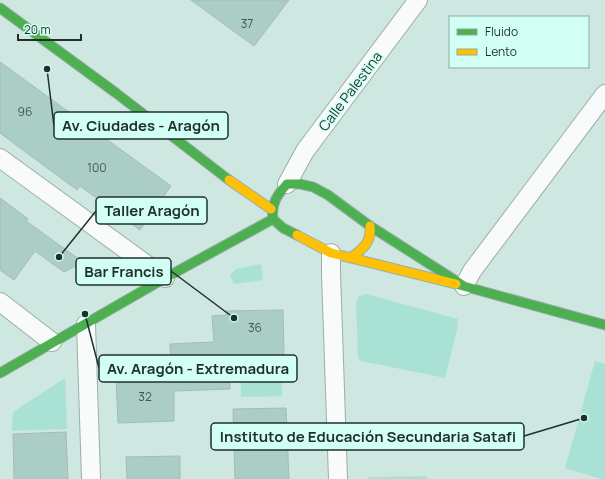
<svg xmlns="http://www.w3.org/2000/svg" width="605" height="479" viewBox="0 0 605 479" font-family="Manrope,sans-serif">
<style>
.green{fill:#a9e2d5}
.building{fill:#aacec6;stroke:#a7bab6}
.lines{fill:none;stroke-linecap:round;stroke-linejoin:round}
.street-casing{stroke:#9baea9;stroke-width:20}
.fast-casing{stroke:#9baea9;stroke-width:11}
.slow-casing{stroke:#9baea9;stroke-width:11}
.street{stroke:#f8fbfa;stroke-width:18}
.fast{stroke:#4caf50;stroke-width:9}
.slow{stroke:#ffc107;stroke-width:9}
.labels{text-anchor:middle;dominant-baseline:central;stroke-width:3.5;stroke-linejoin:round;paint-order:stroke}
.number-label{font-size:12px;fill:#425852}
.street-label{font-size:14px;fill:#1f302c;stroke:#d2fff3}
.leader{fill:none;stroke:#1f302c;stroke-width:1.5}
.callout-dot{fill:#1f302c;stroke:#d2fff3;stroke-width:1.5}
.callout{fill:#d2fff3;stroke:#1f302c;stroke-width:1.5}
.callout-label{font-size:15px;text-anchor:middle;font-weight:bold;fill:#1f302c}
</style>
<rect width="100%" height="100%" fill="#cfe7e1"/>
<!-- green -->
<path class="green" d="M261,264L263,280L234,284L230,276L236,269Z
M366,294L458,319L457,330L445,378L361,361L358,358L356,303L359,296Z
M595,361L605,364V479H601L565,468Z
M282,366V396L241,397V367Z
M65,378L67,429L12,431L13,412Z
M427,476V479H368V477Z"/>
<!-- building -->
<path class="building" d="M191,0H289L254,46Z
M0,62L171,186L140,230L80,186L77,190L0,133Z
M0,198L28,219L26,221L83,262L64,272L35,251L14,280L0,270Z
M283,310L284,355L230,357V389L174,391V421L118,423L116,377L171,376L170,344L214,342L212,316L226,315V311Z
M286,408L289,479H235L233,409Z
M66,432L68,479H14L13,434Z
M180,456V479H127L126,457Z"/>
<g class="lines">
<!-- street casing -->
<g class="street-casing">
<path id="street" d="M0,158L165,278
M287,184L305,151L418,0
M331,253V273L338,479
M464,286L472,271L605,94
M0,302L52,342
M86,324L91,479"/>
</g>
<!-- fast casing -->
<g class="fast-casing">
<path id="fast" d="M0,8L116,93L229,180
M297,235L283,228L273,219C271,204 277,195 287,184H300L313,187L328,195L370,226L464,286
M456,284L605,325
M0,373L165,278L273,219"/>
</g>
<!-- slow casing -->
<g class="slow-casing">
<path id="slow" d="M229,180L271,209
M297,235L331,253L456,284
M350,258C362,250 372,242 370,226"/>
</g>
<!-- street -->
<use href="#street" class="street"/>
<!-- fast -->
<use href="#fast" class="fast"/>
<!-- slow -->
<use href="#slow" class="slow"/>
</g>
<g class="labels">
<!-- number labels -->
<g class="number-label">
<text x="247" y="23">37</text>
<text x="25" y="111">96</text>
<text x="97" y="167">100</text>
<text x="255" y="327">36</text>
<text x="145" y="396">32</text>
</g>
<!-- street labels -->
<g class="street-label">
<text transform="translate(350 91) rotate(-53)">Calle Palestina</text>
</g>
</g>
<!-- callouts -->
<path class="leader" d="M47 69L54 126M59 257L96 211M234 318L171 271M85 314L99 368M584 418L524 436"/>
<g class="callout-dot">
<circle cx="47" cy="69" r="4"/>
<circle cx="59" cy="257" r="4"/>
<circle cx="234" cy="318" r="4"/>
<circle cx="85" cy="314" r="4"/>
<circle cx="584" cy="418" r="4"/>
</g>
<g class="callout">
<rect x="54" y="112" width="174" height="27" rx="4"/>
<rect x="96" y="197" width="111" height="27" rx="4"/>
<rect x="76" y="258" width="95" height="27" rx="4"/>
<rect x="99" y="355" width="198" height="27" rx="4"/>
<rect x="211" y="423" width="313" height="27" rx="4"/>
</g>
<g class="callout-label">
<text x="141" y="131">Av. Ciudades - Aragón</text>
<text x="152" y="216">Taller Aragón</text>
<text x="124" y="277">Bar Francis</text>
<text x="198" y="374">Av. Aragón - Extremadura</text>
<text x="368" y="442">Instituto de Educación Secundaria Satafi</text>
</g>
<!-- legend -->
<rect x="449" y="16" width="140" height="52" fill="#d2fff3" stroke="#8aaca3"/>
<rect x="457" y="29" width="20" height="6" fill="#4caf50" stroke="#8aaca3"/>
<text x="485" y="36" font-size="12" fill="#1f302c">Fluido</text>
<rect x="457" y="49" width="20" height="6" fill="#ffc107" stroke="#8aaca3"/>
<text x="485" y="56" font-size="12" fill="#1f302c">Lento</text>
<!-- scale -->
<path d="M18 34v6h63v-6" fill="none" stroke="#1f302c" stroke-width="2"/>
<text x="24" y="34" font-size="12" fill="#1f302c" stroke="#d2fff3" stroke-width="3" paint-order="stroke">20 m</text>
</svg>
